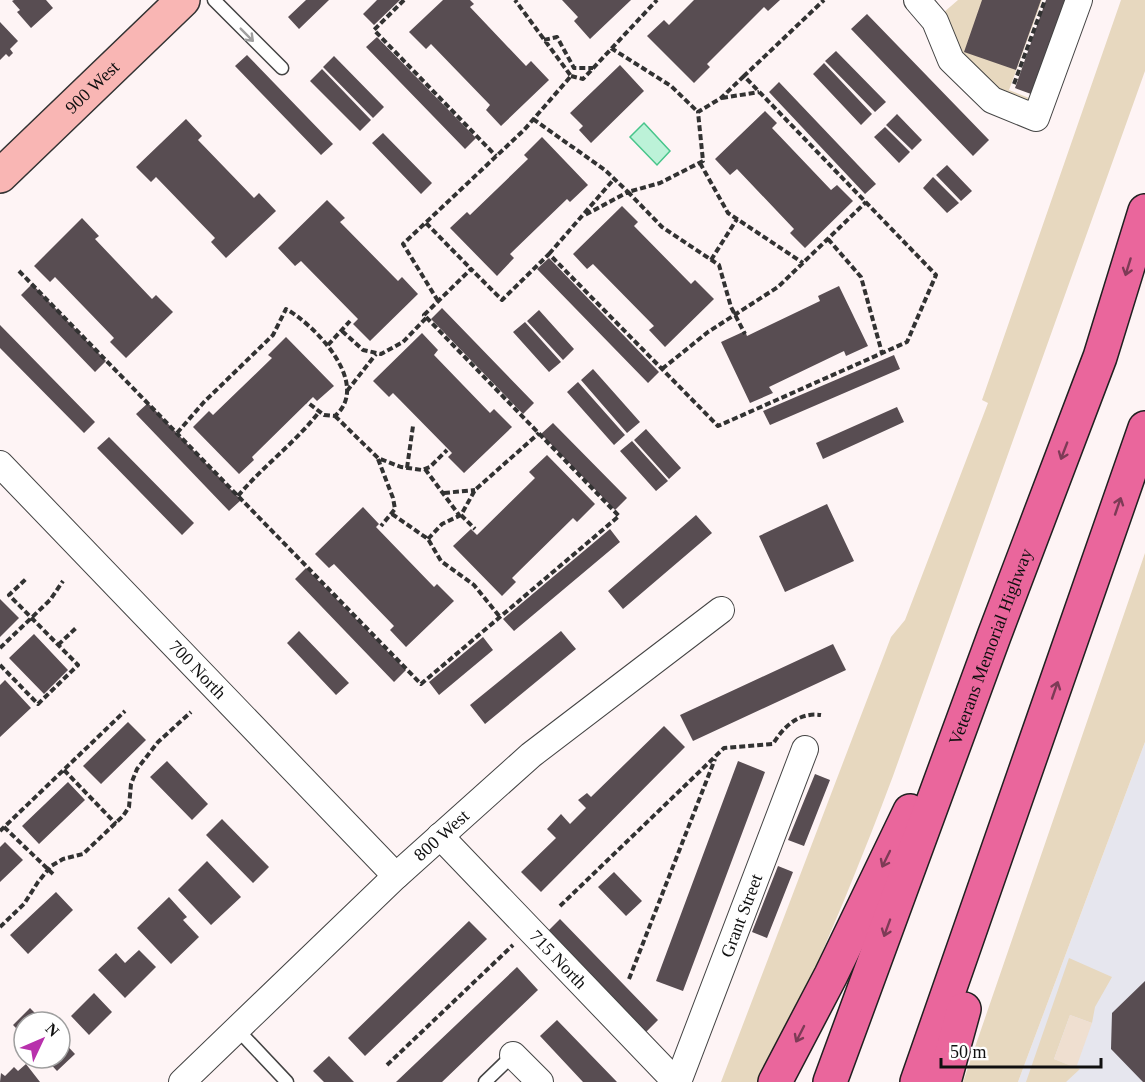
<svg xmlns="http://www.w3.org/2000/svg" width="1145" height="1082" viewBox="0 0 1145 1082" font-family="'Times New Roman',serif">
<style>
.industrial{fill:#e6e6ee}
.green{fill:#e7d8bf}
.pitch{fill:#efdfd0}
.water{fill:#bcf2d8;stroke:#48c58b;stroke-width:1.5}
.building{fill:#584d52}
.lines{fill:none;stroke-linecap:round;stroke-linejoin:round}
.service-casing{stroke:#434343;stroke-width:15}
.minor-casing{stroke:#434343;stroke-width:28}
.secondary-casing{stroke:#323232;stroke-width:36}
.motorway-casing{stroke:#212121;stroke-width:36}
.path{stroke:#323232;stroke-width:4;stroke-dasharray:6 3;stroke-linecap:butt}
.service{stroke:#fff;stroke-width:12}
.minor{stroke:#fff;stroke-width:26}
.secondary{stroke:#f9b6b4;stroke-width:33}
.motorway{stroke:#ea669c;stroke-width:33}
.oneway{stroke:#9f9f9f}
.oneway2{stroke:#7d3b56}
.labels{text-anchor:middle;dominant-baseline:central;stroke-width:6;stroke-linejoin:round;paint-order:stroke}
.street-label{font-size:18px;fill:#101010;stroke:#fff}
</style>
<rect width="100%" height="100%" fill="#fef4f5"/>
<!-- industrial -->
<path class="industrial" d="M1145,742V1082H1018Z"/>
<!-- green -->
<path class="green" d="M958,0H1042L1009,90L1029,98L1028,101L1002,94L956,52L943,13Z
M1121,0H1145V71L893,776C854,880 811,982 763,1082H721L891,637L905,620L988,403L982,400Z
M1145,553V742L1018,1082H963Z
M1069,958L1112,977L1095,1007L1092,1023L1070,1015L1054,1059L1080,1069L1066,1082H1026Z"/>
<!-- pitch -->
<path class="pitch" d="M1070,1015L1092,1023L1076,1068L1054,1059Z"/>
<!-- water -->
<path class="water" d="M644,123L670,151L657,165L630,137Z"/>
<!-- building -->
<path class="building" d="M14,0H46L53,8L31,28L17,12L20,10L12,1Z
M306,0H329L299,29L288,17Z
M377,0H400L374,25L363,14Z
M443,0H470L474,4L470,7L526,66L531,61L549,80L501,126L486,110L490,105L431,44L426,49L409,32Z
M562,0H631L590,39L574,21L578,17Z
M694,0H780L768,11L764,7L707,64L710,67L694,83L647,36L664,20L669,25Z
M982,0H1041L1016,70L964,52Z
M1046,0H1065L1031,94L1015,88Z
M867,14L989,140L973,156L851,29Z
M0,22L18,41L10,49L13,53L9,57L6,54L0,60Z
M377,37L476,138L465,149L366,47Z
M836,51L886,102L875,112L825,61Z
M247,55L333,144L321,155L235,66Z
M334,56L384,107L373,118L323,67Z
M824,63L872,114L861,125L813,74Z
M620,65L644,91L591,143L579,130L583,126L570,113Z
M322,69L371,120L360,131L310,81Z
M779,82L876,184L865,194L769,92Z
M765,111L777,123L772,128L831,190L837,185L853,201L805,248L790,233L794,229L737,169L730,175L715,159Z
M897,114L922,140L912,150L886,125Z
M186,119L202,136L198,140L254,198L259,193L276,211L226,258L211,242L215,238L156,177L151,182L136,167Z
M885,127L910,152L899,163L874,137Z
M383,133L432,183L421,194L372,143Z
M542,137L588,185L570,202L567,199L510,254L514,258L497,276L450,228L467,212L470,215L528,159L524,155Z
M947,165L972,191L961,201L936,175Z
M933,177L959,203L947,213L923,188Z
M327,200L345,218L340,222L398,281L402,277L418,294L370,341L353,324L358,319L301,261L295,266L278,248Z
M622,206L638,222L634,226L691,284L695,280L714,299L665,347L649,330L654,326L593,264L587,269L573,254Z
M82,218L99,236L95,239L152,299L156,295L173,312L126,358L110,342L114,338L55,277L50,282L34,266Z
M549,258L659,372L648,383L537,269Z
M32,284L106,361L95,372L21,295Z
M839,286L868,346L846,356L844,351L769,387L773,393L750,403L721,342L745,331L747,336L820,301L818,296Z
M442,308L534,403L523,414L431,319Z
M539,310L574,349L563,360L527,321Z
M525,322L561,362L549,372L513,332Z
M0,325L95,422L84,433L0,348Z
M422,333L438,350L434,355L490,413L494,409L512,427L464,473L448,457L452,453L393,393L389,397L373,381Z
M286,337L334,386L317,401L313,397L252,457L254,460L239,474L193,427L209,411L213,415L272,358L268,355Z
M894,355L900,369L770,425L763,411Z
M593,369L640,422L627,433L581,380Z
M578,382L625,435L614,445L567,392Z
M148,403L241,500L229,511L136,414Z
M897,407L904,422L823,459L816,443Z
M553,423L627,498L615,510L541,434Z
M646,429L681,468L669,479L634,440Z
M109,437L194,523L182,535L97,448Z
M632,441L668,481L656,491L620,451Z
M547,455L595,504L577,522L573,518L512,578L516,582L502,596L453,546L471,529L477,535L535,478L529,472Z
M827,504L854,561L785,592L759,536Z
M363,507L379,524L376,527L434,587L437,584L454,601L406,647L390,630L394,626L334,564L329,568L315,554Z
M696,515L712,533L623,609L608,591Z
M610,529L620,542L514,631L503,619Z
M306,568L406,670L394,682L295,579Z
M0,599L19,618L0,637Z
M299,631L349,683L336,695L287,643Z
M561,631L576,649L485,724L470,705Z
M34,634L68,670L44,694L9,658Z
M483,637L493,650L439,695L429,682Z
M833,644L846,670L693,741L680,715Z
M5,680L31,708L0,737V685Z
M128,722L146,740L101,784L83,766Z
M664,726L685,747L541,892L521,872L556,838L547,829L561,814L570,824L586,808L578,800L587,793L591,797Z
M167,761L208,804L192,820L150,777Z
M738,761L765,772L683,991L656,981Z
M815,774L830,780L804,846L788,840Z
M68,782L85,800L39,844L22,826Z
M222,819L269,867L253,883L206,835Z
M5,842L23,860L0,882V847Z
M207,861L241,897L211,925L178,890Z
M778,866L793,872L767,938L752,932Z
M614,872L642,901L626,916L598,887Z
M56,892L73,910L28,954L10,935Z
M169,897L187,917L183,920L199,937L171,964L137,928Z
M560,919L658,1020L646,1032L548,931Z
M469,921L487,939L365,1056L348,1038Z
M139,950L156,967L125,998L98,970L116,953L125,963Z
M517,967L538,990L442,1082H396Z
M1145,981V1082H1143L1111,1049L1112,1013Z
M94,993L112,1012L89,1035L71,1016Z
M30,1008L44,1022H24V1036L13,1025Z
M557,1020L617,1082H583L540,1036Z
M60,1038L75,1054L57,1071L45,1058H60Z
M329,1056L354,1082H324L313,1071Z
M26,1064L40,1082H0L1,1073L5,1076L14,1067L18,1071Z"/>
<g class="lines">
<!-- service casing -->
<g class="service-casing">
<path id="service" d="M214,0L282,68
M237,1029L287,1082
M485,1082L513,1055"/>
</g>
<!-- minor casing -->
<g class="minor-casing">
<g id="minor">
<path d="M917,0L935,21L951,60L992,100L1036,118L1079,0"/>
<path id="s1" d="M0,464L396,876"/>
<path id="s2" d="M440,836L676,1082"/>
<path d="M513,1055L540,1082"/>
<path id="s3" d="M182,1082L396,876L531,755L721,610"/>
<path id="s4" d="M678,1082L805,749"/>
</g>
</g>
<!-- secondary casing -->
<g class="secondary-casing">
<g id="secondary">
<path id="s5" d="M0,176L183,0"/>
</g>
</g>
<!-- motorway casing -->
<g class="motorway-casing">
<g id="motorway">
<path d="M775,1082L831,975L910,811"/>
<path id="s6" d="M830,1082L994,636L1100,357L1145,211"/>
<path d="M917,1082L1145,428"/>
<path d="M944,1082L964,1009"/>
</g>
</g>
<!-- path -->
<path class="path" d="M404,0L374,30L496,156
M544,40L557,37L574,68H593
M611,48L671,86L698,112
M571,76L583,79L657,0
M744,76L721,98L698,112L703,161L660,183L628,192L662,227L719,265L731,307L745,334
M1014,84L1045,0
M722,98L759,92
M533,119L605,170L628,192L585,215
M700,163L728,213L803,263
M426,223L471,269
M828,239L861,277L882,353
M549,254L614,179
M711,260L737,219
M19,271L421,684L619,516L424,315L471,269L502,300L549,254L718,426L907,342L936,275L744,76L824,0
M438,301L403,244L524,130L571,76L515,0
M342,331L363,350L381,354L403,342L427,317
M328,345L350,321
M662,369L708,332L778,287L866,202
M347,391L376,354
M335,416L378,458L401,467L422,470L430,467L447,450
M177,433L204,402L273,335L286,309C315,325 372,384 335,416L324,415L307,402
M378,459L393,498L395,509L381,526
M407,468L413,426
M425,469L459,515
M444,493L475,490
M238,496C263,466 295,443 319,412
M392,514L428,539L441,561L474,585L500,617
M461,515L475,529
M428,539L442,524L461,515L475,490L539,433
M58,645L76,628
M0,648L50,600L63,581
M0,665L38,704L78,665L9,595L27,578
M64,770L116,824
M4,827L53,874
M0,831L125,711
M560,906L724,748L773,744C784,726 799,712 821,715
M0,927L24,904L38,882L51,866L63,859L83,854L123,816L129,807L131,784L137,769L158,742L191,712
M629,979L715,759
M387,1065L513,945"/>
<!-- service -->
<use href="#service" class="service"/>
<!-- minor -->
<use href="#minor" class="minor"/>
<!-- secondary -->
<use href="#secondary" class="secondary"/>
<!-- motorway -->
<use href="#motorway" class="motorway"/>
</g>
<!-- one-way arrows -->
<defs><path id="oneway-shaft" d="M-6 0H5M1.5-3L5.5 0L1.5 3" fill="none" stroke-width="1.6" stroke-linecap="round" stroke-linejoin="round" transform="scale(1.5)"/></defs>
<use class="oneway" href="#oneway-shaft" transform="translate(247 35) rotate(45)"/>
<g class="oneway2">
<use href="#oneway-shaft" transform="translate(1128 267) rotate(107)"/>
<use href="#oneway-shaft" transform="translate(1064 451) rotate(111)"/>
<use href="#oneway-shaft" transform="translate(1118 506) rotate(-71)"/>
<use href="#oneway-shaft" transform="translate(1055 690) rotate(-71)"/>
<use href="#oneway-shaft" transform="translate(886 859) rotate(116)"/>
<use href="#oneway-shaft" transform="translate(887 928) rotate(110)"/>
<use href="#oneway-shaft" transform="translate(800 1034) rotate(117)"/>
</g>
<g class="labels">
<!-- street labels -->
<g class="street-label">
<text stroke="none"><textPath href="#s5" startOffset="128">900 West</textPath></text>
<text stroke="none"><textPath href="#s6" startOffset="464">Veterans Memorial Highway</textPath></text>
<text stroke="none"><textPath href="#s1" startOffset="285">700 North</textPath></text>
<text stroke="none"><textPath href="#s3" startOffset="358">800 West</textPath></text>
<text stroke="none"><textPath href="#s4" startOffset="178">Grant Street</textPath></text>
<text stroke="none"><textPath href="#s2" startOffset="171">715 North</textPath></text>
</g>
</g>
<!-- north arrow -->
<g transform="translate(42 1040) rotate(46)"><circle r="28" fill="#ffffff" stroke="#9f9f9f" stroke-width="1.5"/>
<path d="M0-4.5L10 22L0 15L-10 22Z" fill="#b831ac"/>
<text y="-9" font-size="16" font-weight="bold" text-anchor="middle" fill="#101010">N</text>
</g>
<!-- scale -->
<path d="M941 1058v9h160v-9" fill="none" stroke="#101010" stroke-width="3"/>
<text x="950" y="1058" font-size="18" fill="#101010" stroke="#ffffff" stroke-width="4.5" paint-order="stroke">50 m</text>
</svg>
